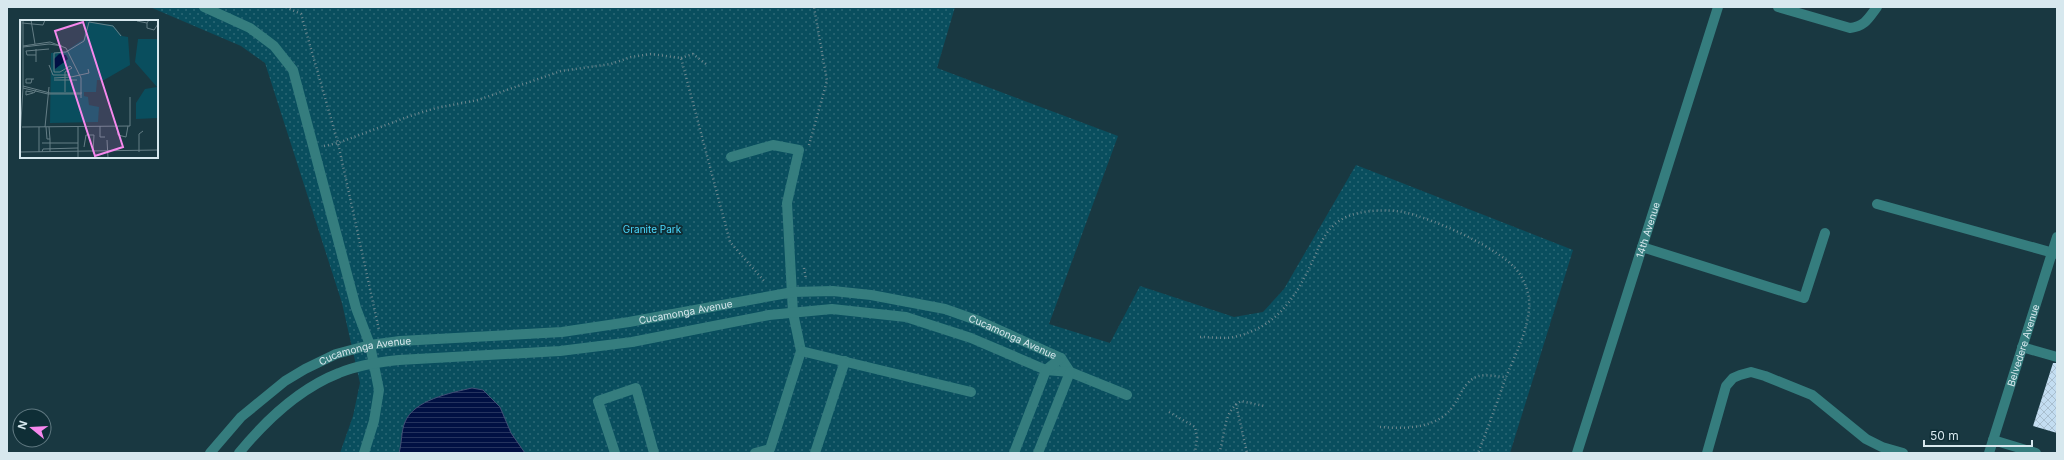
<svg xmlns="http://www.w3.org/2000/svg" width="2064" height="460" viewBox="0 0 2064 460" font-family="Inter,sans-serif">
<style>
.park{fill:url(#park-dots)}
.water{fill:url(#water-rules);stroke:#415176}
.building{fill:url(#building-cross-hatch)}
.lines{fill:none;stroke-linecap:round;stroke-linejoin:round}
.path{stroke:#708990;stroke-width:2.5;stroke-dasharray:1 3;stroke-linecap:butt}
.minor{stroke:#357d7e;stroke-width:10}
.labels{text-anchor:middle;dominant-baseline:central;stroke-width:4;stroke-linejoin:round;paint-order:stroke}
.park-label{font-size:10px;fill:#4ad8fd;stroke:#0f2e36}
.street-label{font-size:10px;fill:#d7e8ee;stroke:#0f2e36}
.inset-road{fill:none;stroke:#657e86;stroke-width:1}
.view{fill:#f688ed;fill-opacity:0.15;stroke:#f688ed;stroke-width:2}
.inset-edge{fill:none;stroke:#d7e8ee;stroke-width:2}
</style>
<defs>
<pattern id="park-dots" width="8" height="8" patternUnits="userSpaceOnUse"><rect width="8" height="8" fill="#094e5e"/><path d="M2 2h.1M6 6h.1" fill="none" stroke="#2c6875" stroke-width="1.8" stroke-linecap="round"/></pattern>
<pattern id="water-rules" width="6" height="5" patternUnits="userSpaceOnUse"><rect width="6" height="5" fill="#011043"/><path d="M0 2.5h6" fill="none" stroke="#25335e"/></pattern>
<pattern id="building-cross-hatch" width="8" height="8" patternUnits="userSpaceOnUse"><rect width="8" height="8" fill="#c3ddf1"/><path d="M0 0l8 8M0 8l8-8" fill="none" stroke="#a9bfcf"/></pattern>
</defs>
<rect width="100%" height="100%" fill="#193841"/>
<!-- park -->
<path class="park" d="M150,7H955L937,68L1118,136L1049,324L1110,343L1140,286L1234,317L1263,312L1284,289L1356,165L1573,250L1510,453H340L353,416L360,383L342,303L265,63L241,46Z"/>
<!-- water -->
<path class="water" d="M472,388L483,390L500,407L511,433L525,453H399C402,443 401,431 405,422C414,400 450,393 472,388Z"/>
<!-- building -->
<path class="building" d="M2053,363H2057V433L2033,426Z"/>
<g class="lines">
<!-- path -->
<path class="path" d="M286,7L301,14L338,143L379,330
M681,58L693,54L706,64
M809,145L827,81L814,7
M324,146L338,143L410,116L436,108L478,100L561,71L611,64L631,57L651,54L681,58L730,242L764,281
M804,268L806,279
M1200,337C1211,337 1224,339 1234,337C1278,327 1296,297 1314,258C1321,242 1327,227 1344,218C1360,210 1386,209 1403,212C1432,218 1503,249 1519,273C1524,280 1528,290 1529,299C1531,325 1516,353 1506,377C1497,402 1488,428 1478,453
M1236,404L1247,453
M1169,412L1195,427L1197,437L1195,453
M1380,427C1407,429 1440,429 1455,403C1462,393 1465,380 1479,376C1486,374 1498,377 1506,377
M1219,453C1226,435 1222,412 1241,401L1264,406"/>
<!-- minor -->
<g class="minor">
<path d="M204,7L250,28L274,46L293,70L356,308L370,345L379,390L374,421L364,453"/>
<path d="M1778,7L1850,28C1865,26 1868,19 1877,7"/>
<path d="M731,157L773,145L799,150L787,203L793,313L801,351L770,449L755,453"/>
<path d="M1877,204L2057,254"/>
<path d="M1642,247L1804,298L1825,233"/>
<path d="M2022,347L2057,357"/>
<path d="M801,351L971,392"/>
<path d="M1993,440L2036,453"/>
<path id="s1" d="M210,453L241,417L285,381L305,369L336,354L370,345L400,341L562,332L629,322L793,292L833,291L871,295L945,309L979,321L1061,358L1070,372"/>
<path d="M239,453C266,420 298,389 339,373C358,365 379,362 399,360L560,351L632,342L769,315L832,309L906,317L971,338L1046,370L1070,372L1127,395"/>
<path d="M615,453L598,401L636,388L654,453"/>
<path d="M815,453L845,361"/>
<path d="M1014,453L1046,370L1061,358"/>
<path d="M1038,453L1070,372"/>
<path id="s2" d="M1577,453L1718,7"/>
<path d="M1707,453L1726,386L1733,378L1740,375L1751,372L1765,376L1812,395L1866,439L1882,447L1903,453"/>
<path id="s3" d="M1989,453L2057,237"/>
</g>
</g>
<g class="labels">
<!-- park labels -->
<g class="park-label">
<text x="652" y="229">Granite Park</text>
</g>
<!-- street labels -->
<g class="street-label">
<text stroke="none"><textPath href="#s2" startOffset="234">14th Avenue</textPath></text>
<text stroke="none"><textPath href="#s1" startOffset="515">Cucamonga Avenue</textPath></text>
<text stroke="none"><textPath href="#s1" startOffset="851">Cucamonga Avenue</textPath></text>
<text stroke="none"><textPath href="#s3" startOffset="113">Belvedere Avenue</textPath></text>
<text stroke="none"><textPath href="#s1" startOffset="191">Cucamonga Avenue</textPath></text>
</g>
</g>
<!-- overview -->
<g transform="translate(20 20)">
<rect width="138" height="138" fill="#193841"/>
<path d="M118,19H138V98L116,99V83L125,69L137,67L115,42Z" fill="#094e5e"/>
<path d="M66,1L93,5L102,16L108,17L110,45L84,60H77L76,72H64V76L68,77L69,85L79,87L78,102L30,103L31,33L46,31L64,19Z" fill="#094e5e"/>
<path d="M39,34L46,35L48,39L35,49L34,39Z" fill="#011043"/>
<path class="inset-road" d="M11,0L15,24M117,1L127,3L129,0M2,3L23,5L25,0M127,3V8L134,10L138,4M3,26L30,22L46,28L61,58V78M3,27L29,24L42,26M16,35H7L6,31L29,29M16,42V29M29,45L33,55H49L51,57L69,53L68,49M34,58L51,57M12,59L11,63H6V59H14M34,60H57M3,66L30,73H62M3,68L28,74H61M45,72V52L52,48L50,46L40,52H34V33L46,32L64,21L69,2L93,6L101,16M13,73L6,75V71L12,72L14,73L16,70M0,79L1,0M80,106V117H85M97,106L98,115L106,117L108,106M2,107L110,106V77M25,107L29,67M26,107L27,119H30L29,107M0,118L3,68V0M30,119V132M87,120L88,138M22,123H58M64,127L66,115H74L73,132M0,132L138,130M19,132V107M22,132L23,129L58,128M119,132V114L123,111M58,138V107"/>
<path class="view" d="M63,2L103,127L75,136L35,11Z"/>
<rect width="138" height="138" class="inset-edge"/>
</g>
<!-- border -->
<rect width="2064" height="460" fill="none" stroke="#d7e8ee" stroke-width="16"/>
<!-- north arrow -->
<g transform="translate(32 428) rotate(288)"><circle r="19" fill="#0f2e36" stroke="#5f7880"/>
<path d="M0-3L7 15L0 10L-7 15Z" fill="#f688ed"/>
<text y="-6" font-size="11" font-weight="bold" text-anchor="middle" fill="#d7e8ee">N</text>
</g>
<!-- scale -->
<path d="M1924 440v6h108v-6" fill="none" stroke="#d7e8ee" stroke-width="2"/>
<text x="1930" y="440" font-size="12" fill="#d7e8ee" stroke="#0f2e36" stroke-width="3" paint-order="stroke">50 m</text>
</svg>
